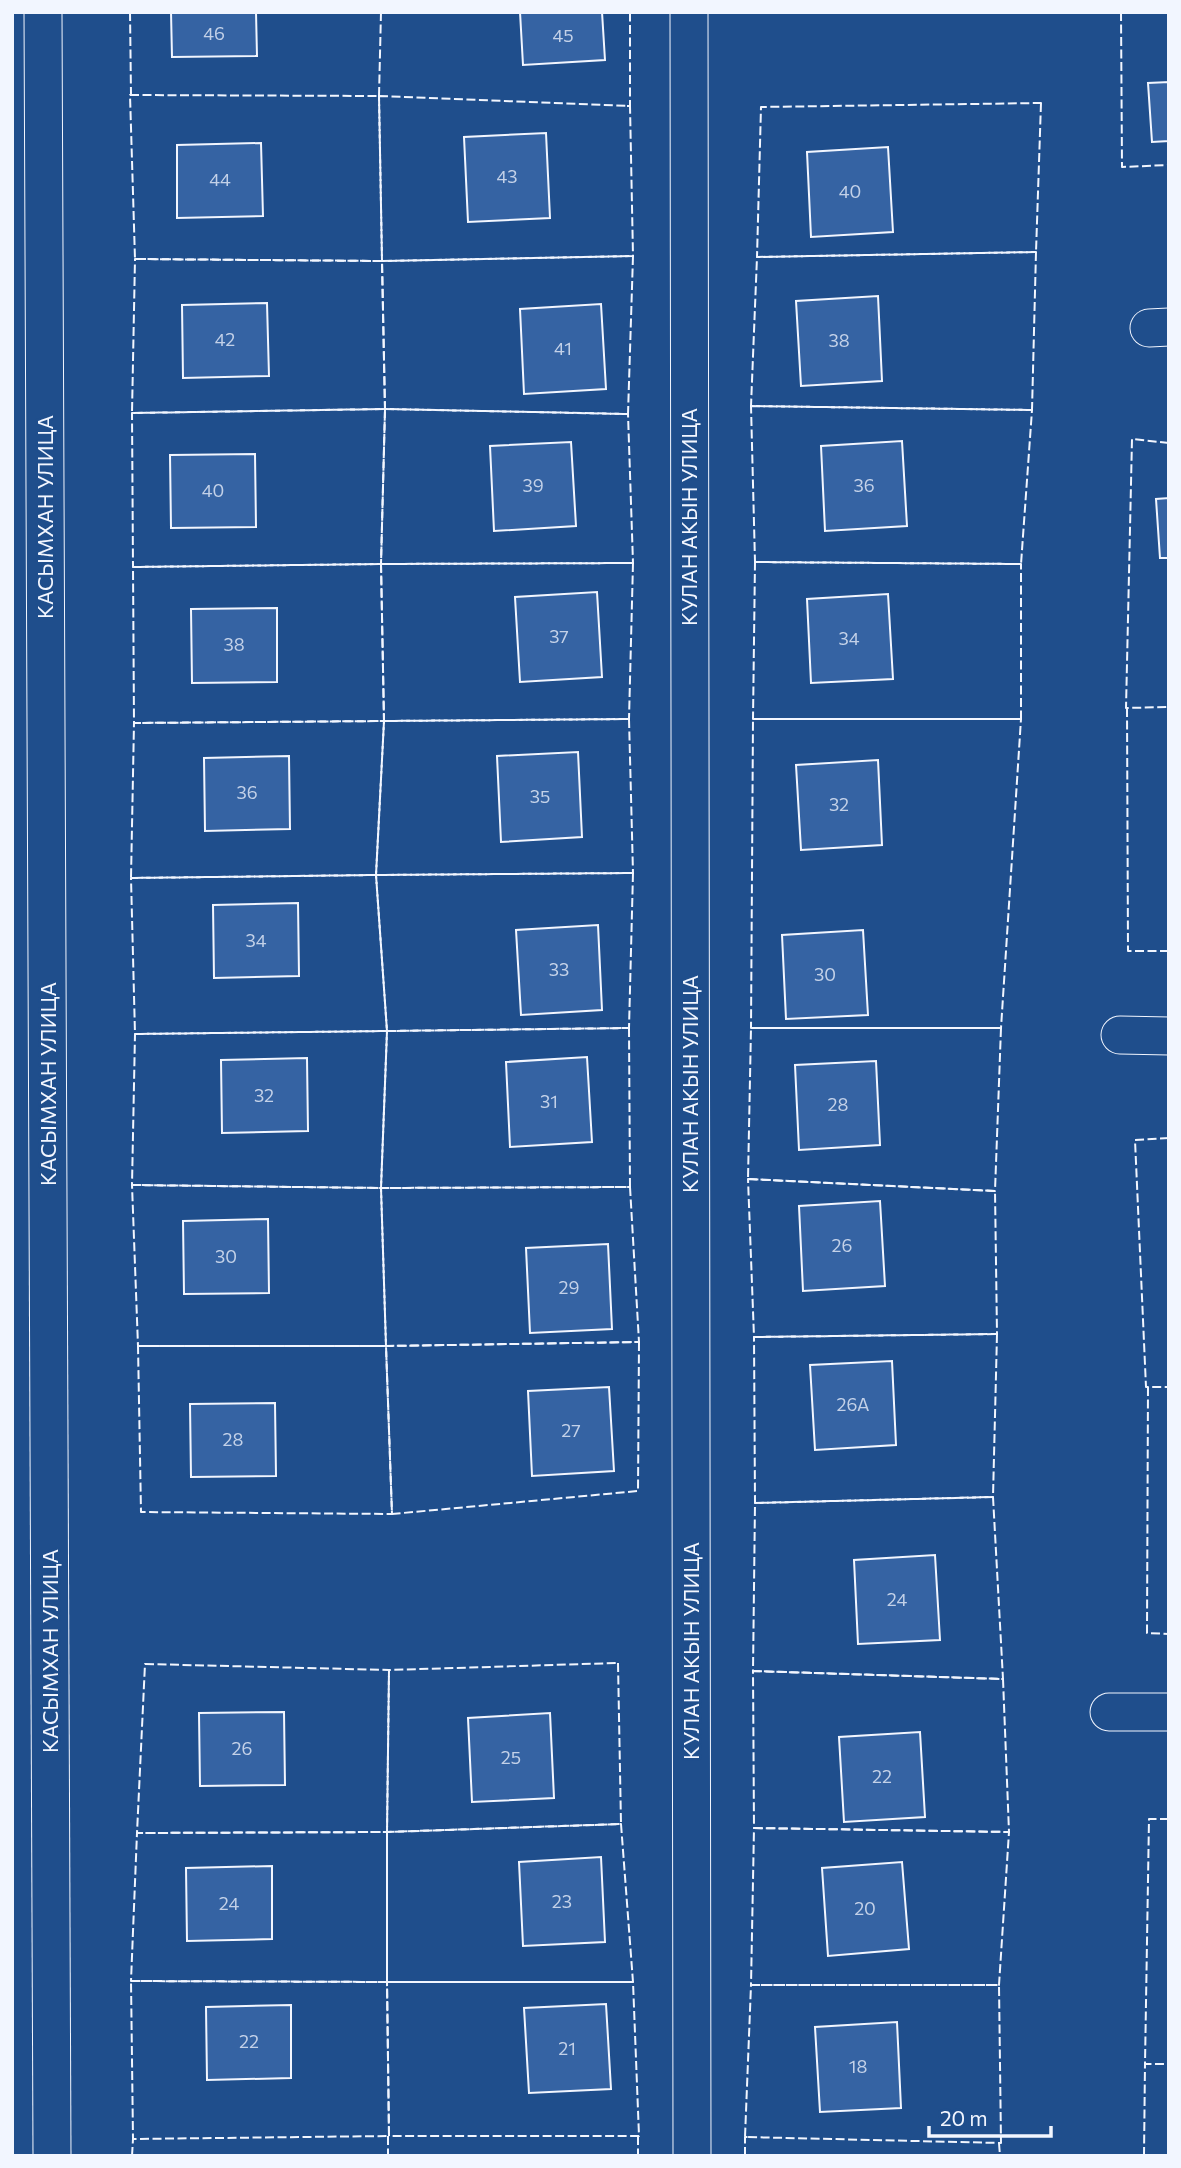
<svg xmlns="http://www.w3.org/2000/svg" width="1181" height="2168" font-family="Commissioner,sans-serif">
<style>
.building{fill:#3563a3;stroke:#f2f6ff;stroke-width:2}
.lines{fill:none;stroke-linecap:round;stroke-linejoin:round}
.minor-casing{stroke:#f2f6ff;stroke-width:39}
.minor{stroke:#1f4e8c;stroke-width:37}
.fence{stroke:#f2f6ff;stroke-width:2;stroke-dasharray:9 3.5;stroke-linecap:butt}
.labels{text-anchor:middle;stroke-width:5;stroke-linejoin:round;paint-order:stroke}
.number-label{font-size:18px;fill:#c3d1e8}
.street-label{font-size:21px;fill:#f2f6ff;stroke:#1f4e8c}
</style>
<rect width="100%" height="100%" fill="#1f4e8c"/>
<g class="building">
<polygon points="171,12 256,12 257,56 172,57"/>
<polygon points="520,12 602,12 605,60 523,65"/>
<polygon points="1169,82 1169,141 1152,142 1148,83"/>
<polygon points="546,133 550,218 468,222 464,137"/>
<polygon points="261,143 263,216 177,218 177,145"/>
<polygon points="888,147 893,232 811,237 807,152"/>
<polygon points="878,296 882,381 801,386 796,301"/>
<polygon points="267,303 269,376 183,378 182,305"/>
<polygon points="601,304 606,389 524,394 520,309"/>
<polygon points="902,441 907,526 825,531 821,446"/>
<polygon points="571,442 576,526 494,531 490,446"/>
<polygon points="255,454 256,527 171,528 170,455"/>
<polygon points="1169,498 1169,558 1160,558 1156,499"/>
<polygon points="597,592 602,677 520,682 515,597"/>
<polygon points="888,594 893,679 811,683 807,599"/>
<polygon points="277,608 277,682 192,683 191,609"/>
<polygon points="578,752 582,837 501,842 497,756"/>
<polygon points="289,756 290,829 205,831 204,758"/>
<polygon points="878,760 882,845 801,850 796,765"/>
<polygon points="298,903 299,976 214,978 213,905"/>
<polygon points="598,925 602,1010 521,1015 516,930"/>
<polygon points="863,930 868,1015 786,1019 782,935"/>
<polygon points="587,1057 592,1142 510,1147 506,1062"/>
<polygon points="307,1058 308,1131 222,1133 221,1060"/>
<polygon points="876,1061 880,1145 799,1150 795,1065"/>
<polygon points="880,1201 885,1286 803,1291 799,1206"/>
<polygon points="268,1219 269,1293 184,1294 183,1221"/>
<polygon points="608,1244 612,1329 530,1333 526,1248"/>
<polygon points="892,1361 896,1445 815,1450 810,1365"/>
<polygon points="609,1387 614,1471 532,1476 528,1391"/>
<polygon points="275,1403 276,1476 191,1477 190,1404"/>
<polygon points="935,1555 940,1640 858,1644 854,1560"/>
<polygon points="284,1712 285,1785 200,1786 199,1713"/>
<polygon points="550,1713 554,1798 472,1802 468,1718"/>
<polygon points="920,1732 925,1817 844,1822 839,1737"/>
<polygon points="601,1857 605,1942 523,1946 519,1862"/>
<polygon points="902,1862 909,1949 828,1956 822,1868"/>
<polygon points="272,1866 272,1939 187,1941 186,1868"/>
<polygon points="606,2004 611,2089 529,2093 524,2008"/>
<polygon points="291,2005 291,2078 207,2080 206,2007"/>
<polygon points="897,2022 901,2108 820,2112 815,2027"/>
</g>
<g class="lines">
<g class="minor-casing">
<g id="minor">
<polyline points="43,12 52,2156"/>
<polyline points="689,12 692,2156"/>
<polyline points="1149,328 1169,327"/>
<polyline points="1120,1035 1169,1036"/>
<polyline points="1109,1712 1169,1712"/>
</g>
</g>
<use href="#minor" class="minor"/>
<g class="fence">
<polyline points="130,12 131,95"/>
<polyline points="381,12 379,96 382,96"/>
<polyline points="1121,12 1122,167 1169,165"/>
<polygon points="130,95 379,96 382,261 135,259"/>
<polygon points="379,96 630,106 633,256 382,261"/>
<polygon points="1041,103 1036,252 757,257 761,107"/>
<polyline points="627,106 630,106 630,12"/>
<polygon points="1036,252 1032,410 751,406 757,257"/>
<polygon points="633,256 628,414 385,409 382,261"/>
<polygon points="135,259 382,261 385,409 132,413"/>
<polygon points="751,406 1032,410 1021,564 755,562"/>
<polygon points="385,409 381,564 133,567 132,413"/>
<polygon points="385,409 628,414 633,563 381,564"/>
<polyline points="1169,443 1132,439 1126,708 1169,707"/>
<polygon points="755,562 1021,564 1021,719 753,719"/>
<polygon points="633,563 629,719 384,721 381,564"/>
<polygon points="381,564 384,721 134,723 133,567"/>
<polyline points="1127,708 1128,951 1169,951"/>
<polygon points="629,719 633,873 376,875 384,721"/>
<polygon points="753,719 1021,719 1001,1028 751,1028"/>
<polygon points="384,721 376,875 131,878 134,723"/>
<polygon points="633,873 629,1028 387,1031 376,875"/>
<polygon points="376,875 387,1031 135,1034 131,878"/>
<polygon points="629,1028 630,1187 381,1188 387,1031"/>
<polygon points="751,1028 1001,1028 995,1191 748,1179"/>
<polygon points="387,1031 381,1188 132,1185 135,1034"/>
<polyline points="1169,1138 1135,1140 1146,1387 1169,1387"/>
<polygon points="748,1179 995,1191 997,1334 754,1337"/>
<polygon points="132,1185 381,1188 386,1346 138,1346"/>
<polygon points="630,1187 639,1342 386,1346 381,1188"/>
<polygon points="997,1334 993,1497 755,1503 754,1337"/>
<polygon points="639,1342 638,1491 392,1514 386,1346"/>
<polygon points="138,1346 386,1346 392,1514 141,1512"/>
<polyline points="1148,1387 1147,1633 1169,1634"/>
<polygon points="993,1497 1003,1679 753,1671 755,1503"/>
<polygon points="618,1663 621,1824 387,1832 389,1670"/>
<polygon points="145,1664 389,1670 387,1832 137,1833"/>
<polygon points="753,1671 1003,1679 1009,1832 754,1828"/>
<polyline points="1169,1819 1149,1819 1145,2064 1169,2064"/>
<polygon points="621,1824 633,1982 387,1982 387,1832"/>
<polygon points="754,1828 1009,1832 999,1985 751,1985"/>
<polygon points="387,1832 387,1982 131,1981 137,1833"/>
<polygon points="131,1981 387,1982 389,2136 133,2139"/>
<polygon points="387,1982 633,1982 639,2136 389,2136"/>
<polygon points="751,1985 999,1985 1001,2143 745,2137"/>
<polyline points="388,2136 388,2156"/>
<polyline points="638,2136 638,2156"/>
<polyline points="999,2143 1000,2156"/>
<polyline points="132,2156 133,2139 136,2139"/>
<polyline points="745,2156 745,2137 748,2137"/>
<polyline points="1144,2156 1145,2064 1148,2064"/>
</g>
</g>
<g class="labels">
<g class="number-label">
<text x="214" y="40">46</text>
<text x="563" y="42">45</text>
<text x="507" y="183">43</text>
<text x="220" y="186">44</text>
<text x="850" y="198">40</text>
<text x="225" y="346">42</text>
<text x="839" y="347">38</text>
<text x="563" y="355">41</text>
<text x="533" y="492">39</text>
<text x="864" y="492">36</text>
<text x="213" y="497">40</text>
<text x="559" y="643">37</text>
<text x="849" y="645">34</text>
<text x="234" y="651">38</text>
<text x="247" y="799">36</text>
<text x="540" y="803">35</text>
<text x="839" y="811">32</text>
<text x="256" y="947">34</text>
<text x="559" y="976">33</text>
<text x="825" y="981">30</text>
<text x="264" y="1102">32</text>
<text x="549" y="1108">31</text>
<text x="838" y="1111">28</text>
<text x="842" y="1252">26</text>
<text x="226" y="1263">30</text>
<text x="569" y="1294">29</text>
<text x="853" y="1411">26А</text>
<text x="571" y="1437">27</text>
<text x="233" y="1446">28</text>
<text x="897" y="1606">24</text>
<text x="242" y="1755">26</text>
<text x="511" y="1764">25</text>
<text x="882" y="1783">22</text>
<text x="562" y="1908">23</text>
<text x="229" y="1910">24</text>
<text x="865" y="1915">20</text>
<text x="249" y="2048">22</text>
<text x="567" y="2055">21</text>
<text x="858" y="2073">18</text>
</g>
<g class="street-label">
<text transform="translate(46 517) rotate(-90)" y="7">КАСЫМХАН УЛИЦА</text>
<text transform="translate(690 517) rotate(-90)" y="7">КУЛАН АКЫН УЛИЦА</text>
<text transform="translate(49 1084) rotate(-90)" y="7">КАСЫМХАН УЛИЦА</text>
<text transform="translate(691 1084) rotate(-90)" y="7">КУЛАН АКЫН УЛИЦА</text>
<text transform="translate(51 1651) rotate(-90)" y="7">КАСЫМХАН УЛИЦА</text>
<text transform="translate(692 1651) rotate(-90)" y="7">КУЛАН АКЫН УЛИЦА</text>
</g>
</g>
<rect width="1181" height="2168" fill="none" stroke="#f2f6ff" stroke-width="28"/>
<path d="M929 2126v10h122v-10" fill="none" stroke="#f2f6ff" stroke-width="3.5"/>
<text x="940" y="2126" font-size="21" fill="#f2f6ff" stroke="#1f4e8c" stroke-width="5" paint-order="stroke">20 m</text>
</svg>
